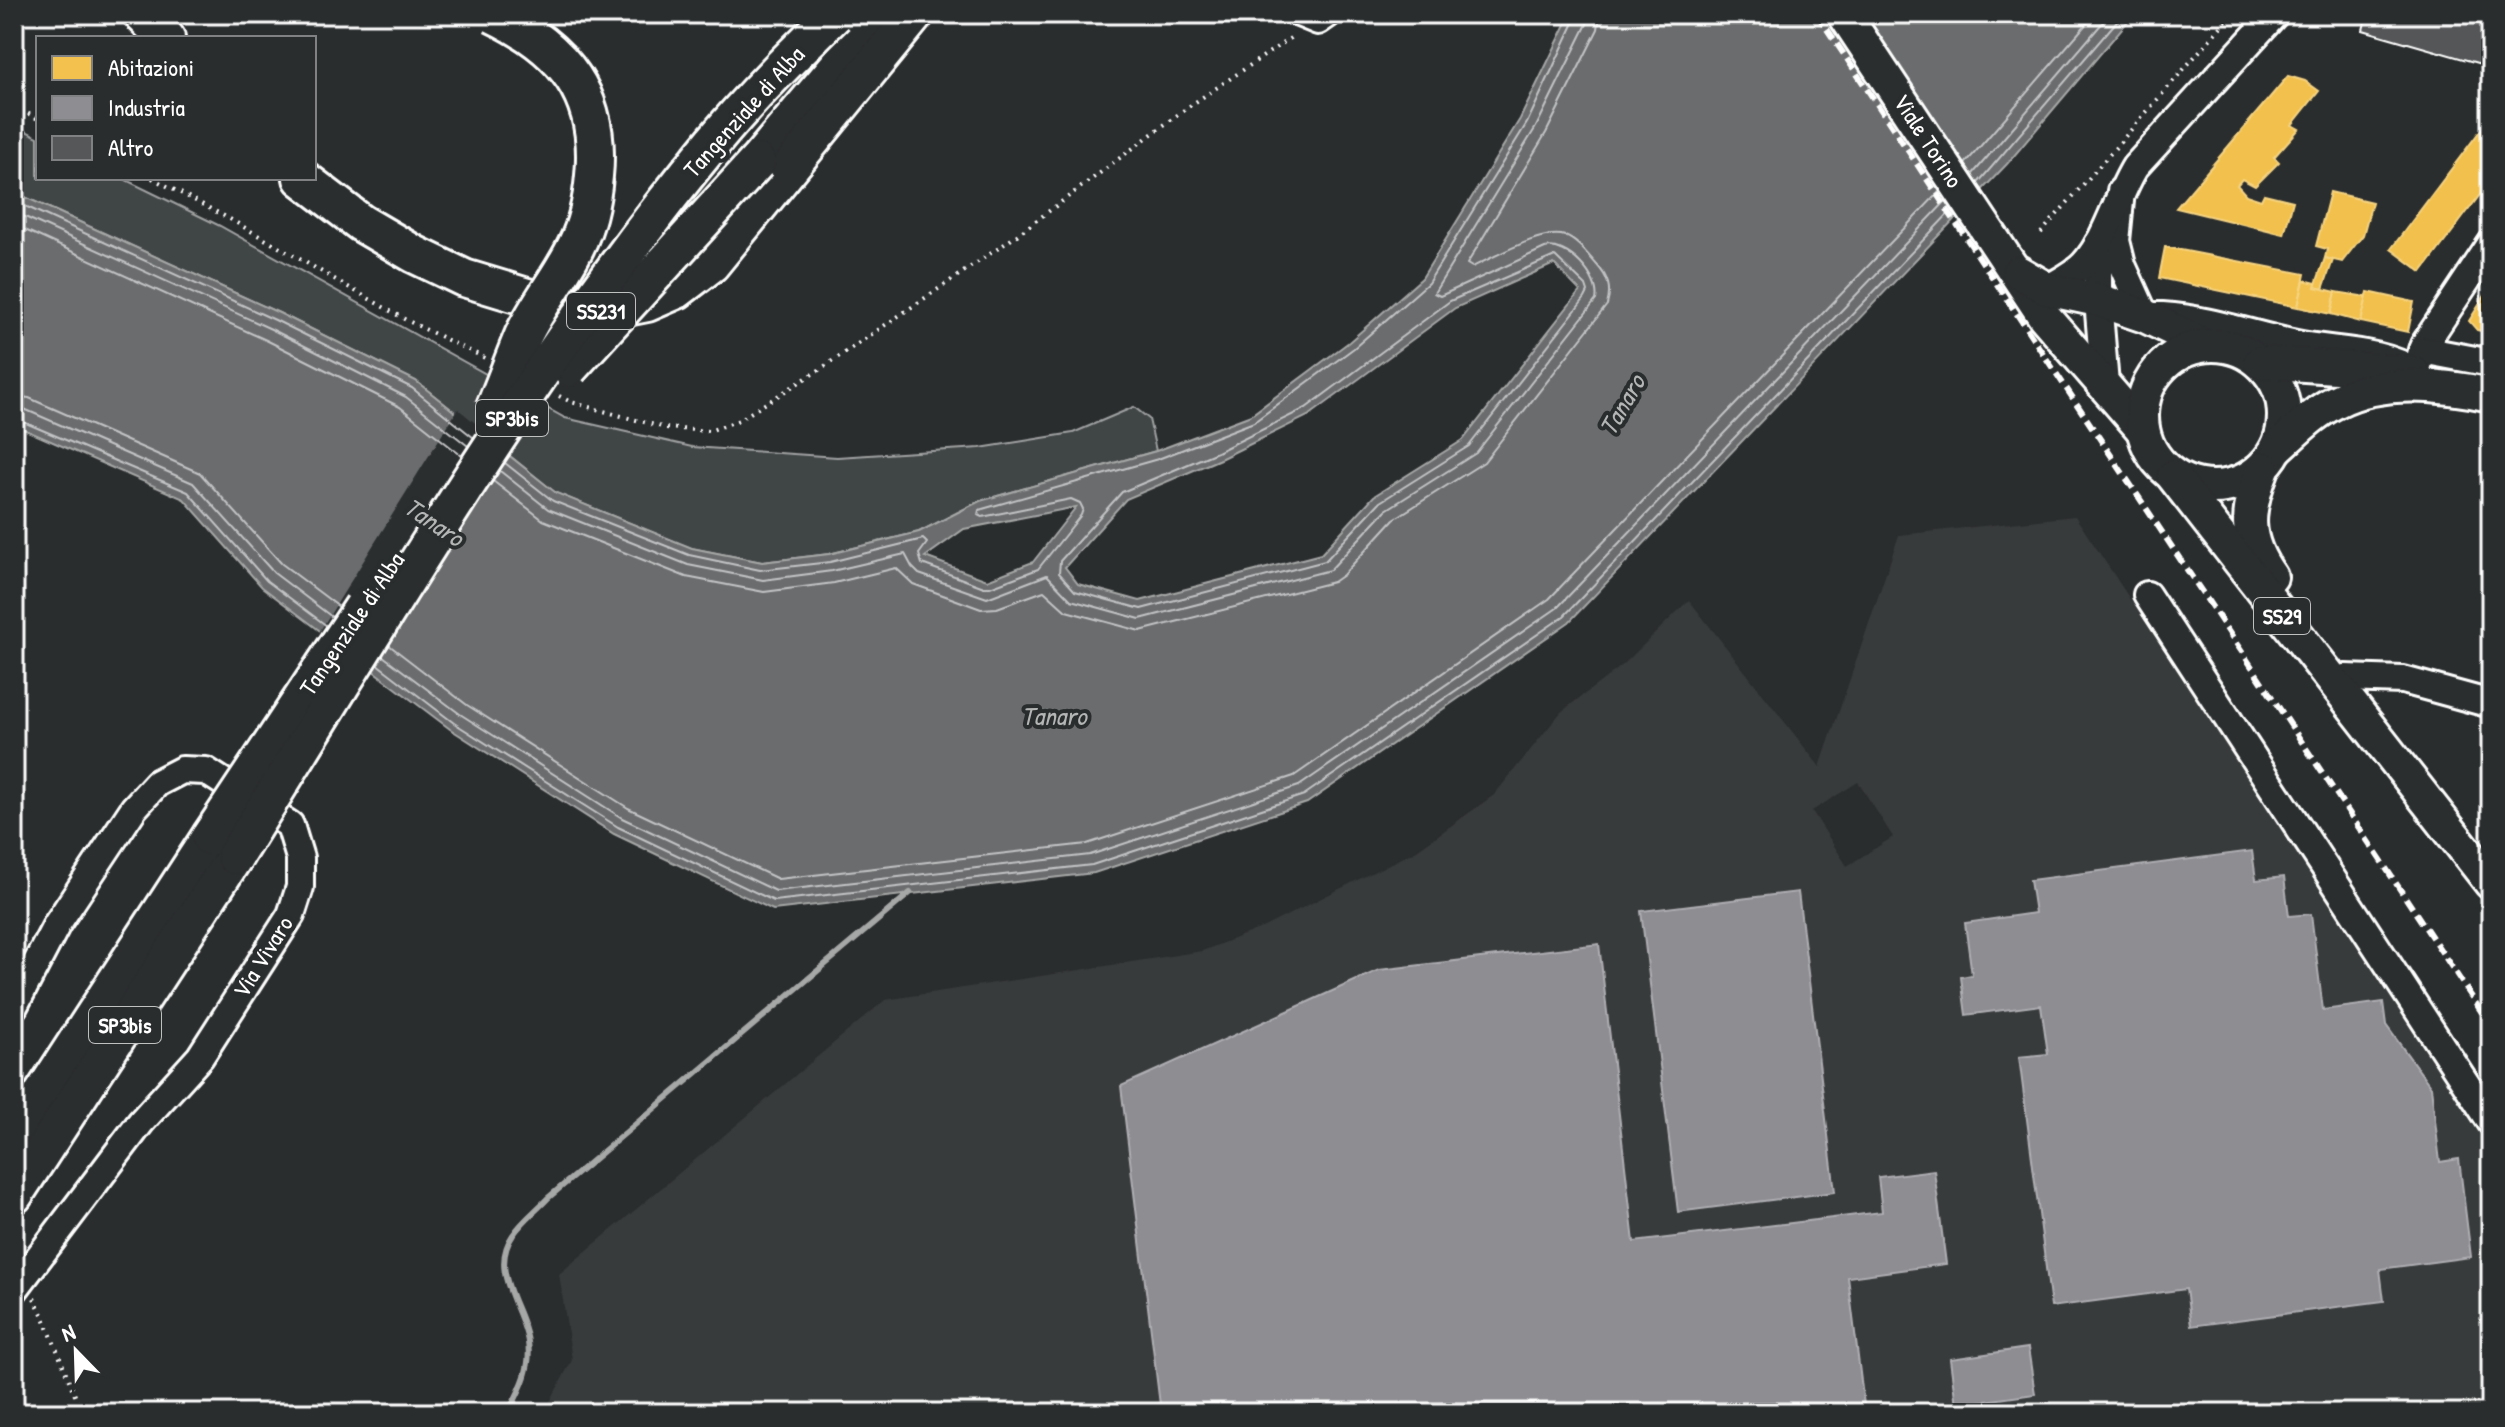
<svg xmlns="http://www.w3.org/2000/svg" width="2505" height="1427" font-family="'Patrick Hand',sans-serif">
<style>
.built{fill:#373a3b;fill-rule:evenodd}
.green{fill:#414445;stroke:#a0a2a2;stroke-width:2}
.water{fill:#6a6c6d;stroke:#a6a7a7;stroke-width:2;fill-rule:evenodd}
.pier{fill:#2a2d2e}
.homes{fill:#f2c14e;stroke:#f6d483;stroke-width:2}
.industry{fill:#8d8d92;stroke:#afafb3;stroke-width:2}
.lines{fill:none;stroke-linecap:round;stroke-linejoin:round}
.shore{stroke:#c3c4c5;stroke-width:2}
.stream{stroke:#a6a7a7;stroke-width:6}
.building{fill:#555758;stroke:#fff;stroke-width:2}
.minor-casing{stroke:#fff;stroke-width:32}
.major-casing{stroke:#fff;stroke-width:38}
.highway-casing{stroke:#fff;stroke-width:42}
.path{stroke:#fff;stroke-width:4;stroke-dasharray:2 6;stroke-linecap:butt}
.minor{stroke:#2a2d2e;stroke-width:26}
.major{stroke:#2a2d2e;stroke-width:32}
.highway{stroke:#2a2d2e;stroke-width:36}
.rail{stroke:#fff;stroke-width:6;stroke-dasharray:12 6;stroke-linecap:butt}
.highway-bridge-casing{stroke:#fff;stroke-width:42;stroke-linecap:butt}
.highway-bridge{stroke:#2a2d2e;stroke-width:36}
.labels{text-anchor:middle;stroke-width:8;stroke-linejoin:round;paint-order:stroke}
.shield{fill:#2a2d2e;stroke:#bfc0c0;stroke-width:2}
.shield-label{font-size:22px;font-weight:bold;fill:#fff}
.street-label{font-size:24px;fill:#fff;stroke:#2a2d2e}
.water-label{font-size:26px;font-style:italic;fill:#b4b6b6;stroke:#2a2d2e}
</style>
<rect width="100%" height="100%" fill="#2a2d2e"/>
<filter id="ink" filterUnits="userSpaceOnUse"><feTurbulence type="fractalNoise" baseFrequency=".0125" numOctaves="2"/><feDisplacementMap in="SourceGraphic" scale="16" xChannelSelector="R" yChannelSelector="G"/><feConvolveMatrix kernelMatrix="1 2 1 2 8 2 1 2 1" color-interpolation-filters="sRGB"/></filter>
<g filter="url(#ink)">
<path class="built" d="M2075 516 2491 1145V1413H544L572 1360 559 1274 885 1000 1202 951 1264 927 1417 850 1494 795 1561 712 1624 664 1689 600 1820 767 1899 535ZM1858 782 1893 837 1847 866 1812 811Z"/>
<polygon class="green" points="14,125 38,137 38,178 122,178 220,226 565,418 692,447 837,457 980,448 1073,433 1134,407 1149,419 1156,451 980,501 919,532 829,554 762,562 691,548 556,493 416,381 279,313 14,192"/>
<path class="water" d="M1571 14H2134L2007 164 1569 622 1307 803 1094 873 773 910 614 834 450 729 262 587 184 499 14 425V192L279 313 416 381 556 493 692 548 762 562 829 554 919 532 980 501 1156 451 1251 415 1349 342 1422 278 1520 119ZM1554 264 1580 291 1463 440 1374 496 1321 554 1140 601 1078 584 1065 567 1126 499 1220 459 1310 415 1455 308ZM1076 507 1033 562 987 580 925 557 964 529Z"/>
<polygon class="pier" points="458,409 511,452 368,672 318,634"/>
<g class="homes">
<polygon points="2288,76 2305,81 2319,91 2292,125 2299,129 2274,157 2279,162 2255,186 2242,179 2237,185 2246,195 2261,200 2264,194 2293,201 2284,234 2176,208"/>
<polygon points="2483,127 2491,133 2491,180 2422,272 2391,249"/>
<polygon points="2330,192 2372,202 2363,235 2342,262 2325,258 2327,249 2316,246"/>
<polygon points="2165,247 2305,274 2298,307 2159,278"/>
<polygon points="2325,258 2333,260 2323,289 2315,287"/>
<polygon points="2304,280 2316,283 2315,287 2336,292 2331,314 2298,307"/>
<polygon points="2491,286 2491,333 2477,330 2469,321"/>
<polygon points="2336,292 2367,297 2361,322 2331,314"/>
<polygon points="2368,292 2414,302 2408,332 2361,322"/>
</g>
<g class="industry">
<polygon points="2252,851 2256,880 2284,877 2289,916 2311,914 2323,1010 2383,1002 2386,1025 2431,1087 2440,1162 2459,1159 2471,1257 2380,1269 2384,1301 2191,1326 2186,1289 2051,1307 2019,1057 2048,1054 2041,1005 1966,1015 1961,977 1972,975 1965,923 2035,913 2030,880"/>
<polygon points="1798,892 1835,1192 1678,1212 1641,911"/>
<polygon points="1599,944 1634,1242 1882,1212 1878,1177 1934,1170 1946,1264 1848,1277 1865,1413 1161,1413 1121,1086 1379,970"/>
<polygon points="2028,1348 2035,1394 1956,1405 1950,1359"/>
</g>
<g class="lines">
<g class="shore">
<polyline points="1965,164 2095,14"/>
<polyline points="1972,175 2110,14"/>
<polyline points="1978,183 2123,14"/>
<polyline points="14,201 275,320 412,388 474,438"/>
<polyline points="14,212 271,329 406,397 468,446"/>
<polyline points="14,225 266,340 400,407 462,456"/>
<polygon points="1555,256 1586,286 1588,292 1585,298 1469,446 1380,502 1325,561 1141,609 1075,591 1059,573 1060,561 1122,492 1217,452 1306,408 1450,301"/>
<polyline points="14,396 29,398 200,473 282,564 339,607"/>
<polyline points="14,408 24,409 193,483 274,573 332,617"/>
<polyline points="14,418 188,492 267,581 327,626"/>
<polyline points="505,463 553,501 689,555 760,570 830,562 923,539 927,543 919,554 922,564 984,587 990,587 1038,569 1081,515 1083,509 1080,503 1071,499 982,517 978,515 979,510 1158,459 1254,422 1354,348 1428,283 1527,123 1578,14"/>
<path d="M500 471 548 509 688 565 763 580 832 571 905 554 912 567 919 574 987 598 1047 575 1071 600 1140 619 1330 570 1386 510 1476 453 1596 300C1601 278 1567 242 1545 248L1440 296 1434 293 1536 127 1587 24 1588 14"/>
<path d="M493 481 543 520 686 577 764 592 834 583 896 568 913 584 981 609 997 608 1044 591 1066 611 1140 631 1333 582 1343 575 1394 519 1484 462 1607 305C1612 289 1608 277 1597 265 1588 255 1578 241 1565 236 1543 228 1493 258 1472 267L1467 264 1546 133 1598 29 1600 14"/>
<polyline points="389,645 467,705 628,808 778,879 1087,844 1294,776 1549,599 1940,191"/>
<polyline points="383,656 460,714 622,818 776,891 1090,855 1299,786 1557,608 1946,201"/>
<polyline points="377,664 454,723 618,827 774,901 1092,865 1304,795 1564,616 1952,210"/>
</g>
<path class="stream" d="M508 1413C520 1390 532 1369 528 1342 523 1307 488 1271 513 1235 522 1221 537 1210 548 1198L910 893"/>
</g>
<polygon class="building" points="2367,14 2491,14 2491,67 2363,30"/>
<g class="lines">
<g class="minor-casing">
<g id="minor">
<polyline points="1301,14 1318,21 1328,14"/>
<path d="M2121 191 2116 241 2122 265 2145 316C2196 314 2246 334 2296 344 2336 352 2382 350 2416 372L2424 345 2491 244"/>
<polyline points="2098,244 2098,300 2105,385"/>
<path d="M2047 289C2059 281 2074 275 2084 264 2107 239 2117 196 2135 167L2275 14"/>
<polyline points="2422,350 2491,363"/>
<polyline points="2147,595 2491,1122"/>
<polyline points="2345,678 2403,680 2491,704"/>
<polyline points="14,1006 57,924 134,808 157,783 182,770 206,771 290,825 300,858 300,887 291,915 200,1057 141,1122 14,1290"/>
</g>
</g>
<g class="major-casing">
<g id="major">
<polyline points="1844,14 2044,316 2143,430"/>
<polyline points="2018,272 2047,289 2098,300 2145,316 2205,345"/>
<circle cx="2213" cy="416" r="71"/>
<polyline points="2260,362 2413,372"/>
<path d="M2278 447C2297 430 2314 412 2337 401 2381 378 2444 385 2491 395"/>
<path d="M2263 468C2246 511 2243 538 2271 577"/>
<polyline points="2173,476 2491,883"/>
</g>
</g>
<g class="highway-casing">
<g id="highway">
<polyline points="142,14 166,38"/>
<polyline points="757,162 882,14"/>
<polyline points="302,178 361,223 414,254 464,278 527,297 602,312 647,303 677,290 711,264 915,14"/>
<polyline points="14,1138 210,837"/>
<polyline points="14,1195 235,856"/>
</g>
</g>
<g class="path">
<polyline points="14,106 38,119"/>
<polyline points="152,178 228,218 406,320 487,359"/>
<polyline points="2041,233 2232,14"/>
<polyline points="559,396 571,402 665,428 709,431 739,420 819,370 1009,241 1188,107 1295,35"/>
<polyline points="34,1298 45,1320 82,1413"/>
</g>
<use href="#minor" class="minor"/>
<use href="#major" class="major"/>
<use href="#highway" class="highway"/>
<polyline class="rail" points="1817,14 2491,1026"/>
<g class="highway-bridge-casing">
<g id="highway-bridge">
<path d="M493 14C564 48 602 95 594 176 592 199 586 226 576 246 561 277 538 304 523 336 513 360 504 385 494 409"/>
<polyline points="569,368 757,162"/>
<polyline points="210,837 363,607"/>
<path d="M235 856C387 614 531 362 714 141 751 96 793 55 835 14"/>
</g>
</g>
<use href="#highway-bridge" class="highway-bridge"/>
</g>
</g>
<g class="labels">
<g class="shield">
<rect x="567" y="293" width="68" height="36" rx="6"/>
<rect x="476" y="400" width="72" height="36" rx="6"/>
<rect x="2254" y="598" width="56" height="36" rx="6"/>
<rect x="89" y="1007" width="72" height="36" rx="6"/>
</g>
<g class="shield-label">
<text x="601" y="319">SS231</text>
<text x="512" y="426">SP3bis</text>
<text x="2282" y="624">SS29</text>
<text x="125" y="1033">SP3bis</text>
</g>
<g class="street-label">
<text transform="translate(744 112) rotate(-48)" y="8">Tangenziale di Alba</text>
<text transform="translate(1928 141) rotate(57)" y="8">Viale Torino</text>
<text transform="translate(352 624) rotate(-56)" y="8">Tangenziale di Alba</text>
<text transform="translate(263 957) rotate(-58)" y="8">Via Vivaro</text>
</g>
<g class="water-label">
<text transform="translate(1622 405) rotate(-60)" y="9">Tanaro</text>
<text transform="translate(434 522) rotate(34)" y="9">Tanaro</text>
<text x="1054" y="725">Tanaro</text>
</g>
</g>
<rect width="2505" height="1427" fill="none" stroke="#2a2d2e" stroke-width="48"/>
<rect x="24" y="24" width="2457" height="1379" fill="none" stroke="#fff" stroke-width="3" filter="url(#ink)"/>
<rect x="36" y="36" width="280" height="144" fill="#2a2d2e" stroke="#7f8182" stroke-width="2"/>
<rect x="52" y="56" width="40" height="24" fill="#f2c14e" stroke="#7f8182" stroke-width="2"/>
<text x="108" y="76" font-size="24" fill="#ffffff">Abitazioni</text>
<rect x="52" y="96" width="40" height="24" fill="#8d8d92" stroke="#7f8182" stroke-width="2"/>
<text x="108" y="116" font-size="24" fill="#ffffff">Industria</text>
<rect x="52" y="136" width="40" height="24" fill="#555758" stroke="#7f8182" stroke-width="2"/>
<text x="108" y="156" font-size="24" fill="#ffffff">Altro</text>
<g transform="translate(76 1351) rotate(337)" stroke="#2a2d2e" stroke-width="6" paint-order="stroke">
<path d="M0-6L14 30L0 20L-14 30Z" fill="#ffffff"/>
<text y="-12" font-size="22" font-weight="bold" text-anchor="middle" fill="#ffffff">N</text>
</g>
</svg>
